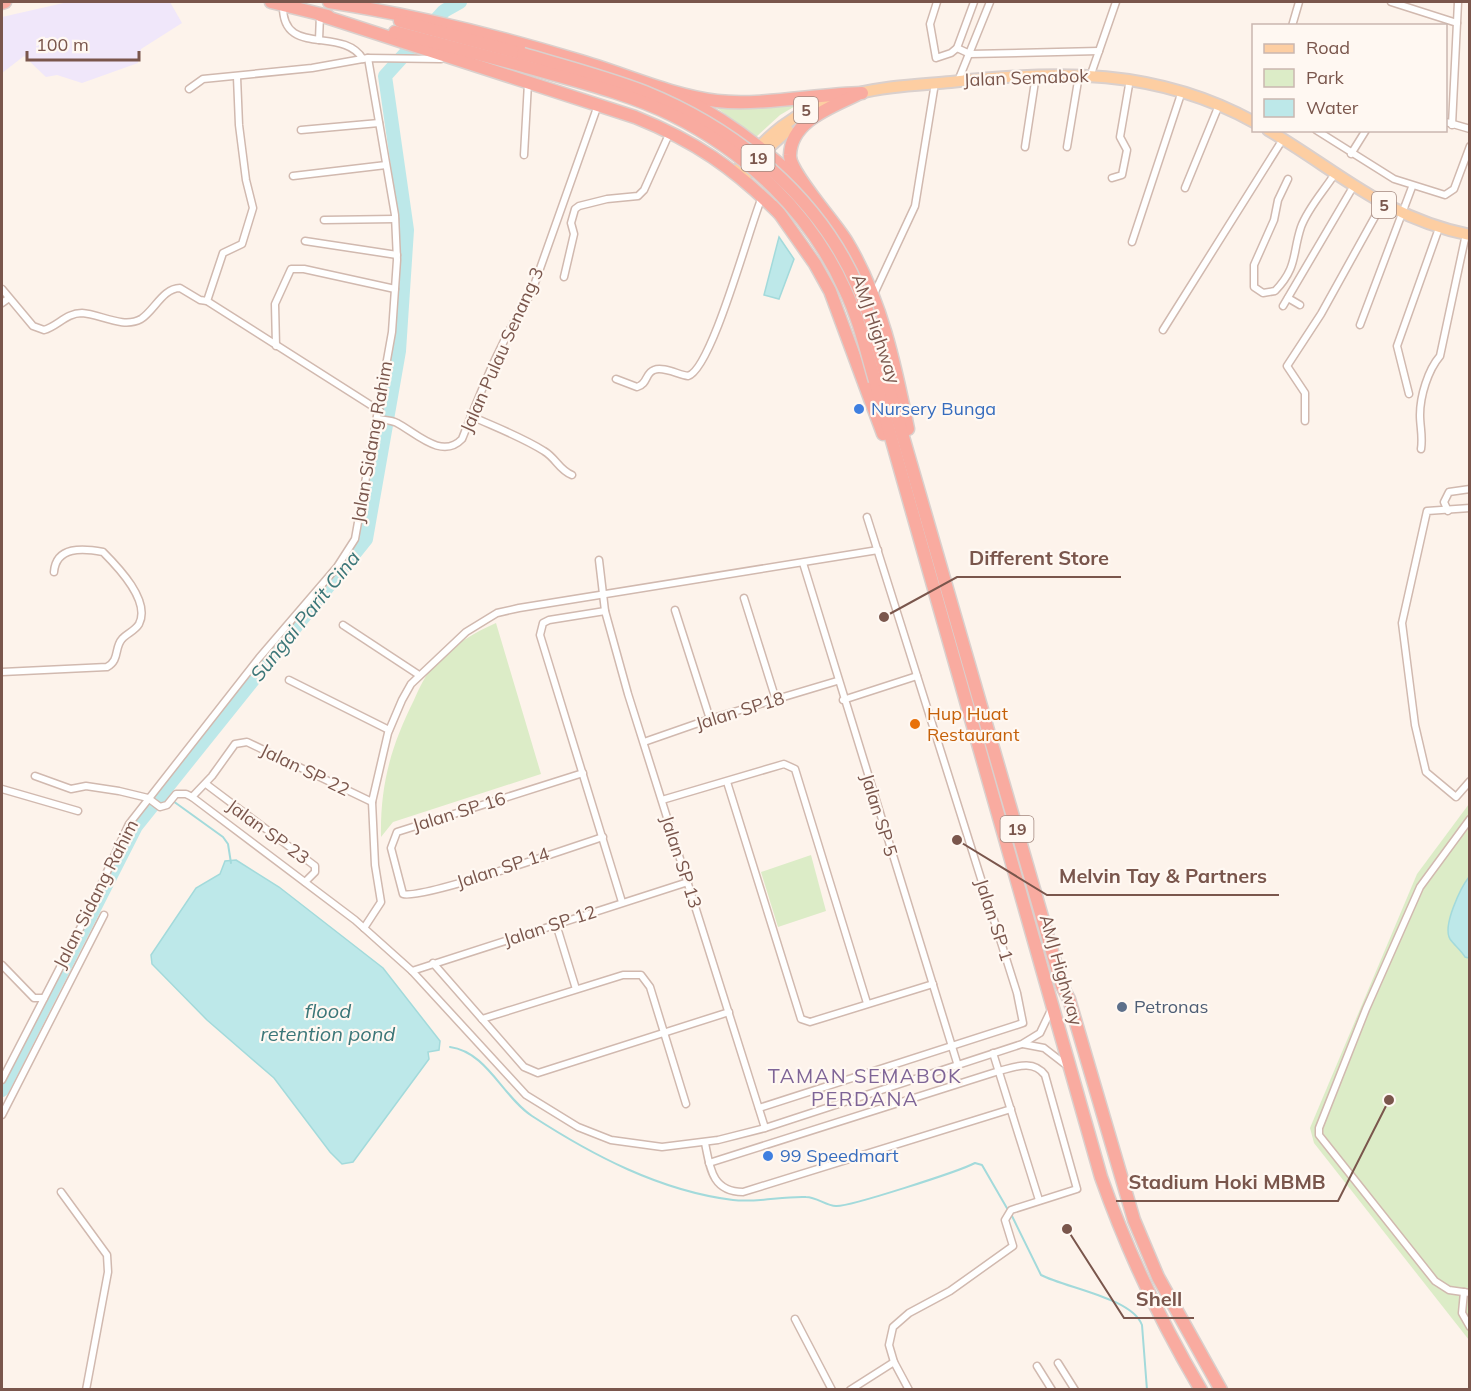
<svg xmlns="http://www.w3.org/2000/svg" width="1471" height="1391" font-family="Mulish,sans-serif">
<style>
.education{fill:#f0e7fa}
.green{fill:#dcecc7}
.water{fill:#bde8e9;stroke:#a3dadb;stroke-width:1.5}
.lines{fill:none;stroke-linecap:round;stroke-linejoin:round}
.stream{stroke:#a3dadb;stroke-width:2}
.river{stroke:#bde8e9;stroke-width:14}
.street-casing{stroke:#d1b9af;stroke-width:9}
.primary-casing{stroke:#dad0cd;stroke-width:14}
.highway-casing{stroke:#dad0cd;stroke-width:15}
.street{stroke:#fff;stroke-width:6}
.primary{stroke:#fdcea2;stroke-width:10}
.highway{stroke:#f9aba0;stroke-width:12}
.highway-bridge-casing{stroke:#dad0cd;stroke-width:15;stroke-linecap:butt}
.highway-bridge{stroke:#f9aba0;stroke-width:12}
.shop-dot{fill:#3f7fe0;stroke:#fff8f2;stroke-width:2}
.food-dot{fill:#e8710a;stroke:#fff8f2;stroke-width:2}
.service-dot{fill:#5c6f8a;stroke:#fff8f2;stroke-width:2}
.labels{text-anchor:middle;stroke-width:4.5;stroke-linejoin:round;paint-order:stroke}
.shield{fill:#fff8f2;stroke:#a2877e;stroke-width:1.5}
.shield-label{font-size:16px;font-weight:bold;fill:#7a564c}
.street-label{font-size:18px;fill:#7a564c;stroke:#fff8f2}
.shop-label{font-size:18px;fill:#366cbe;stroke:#fff8f2;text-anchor:start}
.food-label{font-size:18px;fill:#c56008;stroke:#fff8f2;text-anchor:start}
.service-label{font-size:18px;fill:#4e5e75;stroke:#fff8f2;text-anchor:start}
.water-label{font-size:20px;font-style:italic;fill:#3b7678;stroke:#fff8f2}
.neighbourhood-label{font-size:20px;letter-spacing:1.5px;fill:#7e6496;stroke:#fff8f2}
.leader{fill:none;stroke:#7a564c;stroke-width:2}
.callout-dot{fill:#7a564c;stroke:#fff8f2;stroke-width:2}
.callout-label{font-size:20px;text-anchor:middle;font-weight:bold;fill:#7a564c;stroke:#fff8f2;stroke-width:4.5;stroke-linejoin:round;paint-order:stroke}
</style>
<rect width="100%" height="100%" fill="#fdf3eb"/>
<polygon class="education" points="68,2 170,2 182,23 141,49 138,63 82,83 57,75 46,77 24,56 2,73 2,17"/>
<g class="green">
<polygon points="809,98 780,115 756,137 713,105"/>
<path d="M496 623 541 774 393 822 381 837C380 785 391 746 414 700 419 688 426 674 435 664 450 647 475 632 496 623Z"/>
<polygon points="1469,804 1469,1340 1314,1143 1310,1128 1417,874"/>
<polygon points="811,855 826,911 778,927 761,872"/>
</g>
<g class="water">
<polygon points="779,237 794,259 779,299 764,295"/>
<polygon points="236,860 279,887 383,968 440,1041 439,1050 428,1052 429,1059 353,1162 342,1164 330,1152 274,1078 207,1020 152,964 151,955 196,888 220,874 225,861"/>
<path d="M1469 877V958L1465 957C1461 950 1454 945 1450 939 1442 926 1461 887 1469 877Z"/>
</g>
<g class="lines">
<g class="stream">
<polyline points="173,801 223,837 228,844 231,863"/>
<path d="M450 1047C487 1052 502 1096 532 1116 592 1155 660 1191 733 1200 757 1203 782 1196 806 1197 817 1197 826 1206 836 1206 849 1207 960 1171 975 1163L982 1165 1008 1210"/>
<path d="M1011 1214 1041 1275C1066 1288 1132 1298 1142 1325L1147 1390"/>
</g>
<polyline class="river" points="2,1090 136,826 366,539 399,351 407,230 385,76 444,11 460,2"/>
<g class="street-casing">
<g id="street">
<polyline points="937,2 930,24 936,58 951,53 957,48 974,2"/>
<polyline points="1391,2 1457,23"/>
<path d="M283 4C281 59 342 25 363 59"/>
<polyline points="1292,26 1299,2"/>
<polyline points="319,40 320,15"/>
<polyline points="957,48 970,54 1099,51"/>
<polyline points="1091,74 1116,2"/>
<polyline points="958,81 990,2"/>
<polyline points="189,89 203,79 312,68 368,58 441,59"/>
<polyline points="1446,122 1470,129"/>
<polyline points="1452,125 1458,2"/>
<polyline points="301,130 379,123"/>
<polyline points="1316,130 1394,179 1445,195 1454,189 1470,146"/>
<polyline points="1025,147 1036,75"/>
<polyline points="1067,147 1079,75"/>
<polyline points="1351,154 1366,130"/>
<polyline points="524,155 528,83"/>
<polyline points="293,176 386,165"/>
<polyline points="1112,178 1122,175 1127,150 1120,137 1130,79"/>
<path d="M1288 179 1278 200 1274 220 1254 265V287L1263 293 1275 291C1298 267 1292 254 1301 227 1308 208 1323 192 1334 175"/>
<polyline points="1185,188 1219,105"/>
<polyline points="324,220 395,219"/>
<polyline points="305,241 397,255"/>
<polyline points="1132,242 1182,91"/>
<polyline points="564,277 574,234 571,223 575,209 579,206 607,199 638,196 644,190 670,132"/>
<path d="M2 289 33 326 44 330C58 326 66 313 82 313 100 314 123 329 141 319 154 311 163 288 180 288L200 300 207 301 380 411"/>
<polyline points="874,294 915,206 935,83"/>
<polyline points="1288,298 1300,305"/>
<polyline points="207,301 223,253 242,244 253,208 246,180 239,125 237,77"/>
<polyline points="2,303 9,298"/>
<polyline points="1283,306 1353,187"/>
<polyline points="1360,325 1412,187"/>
<polyline points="1163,330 1283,139"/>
<polyline points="276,346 275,304 291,269 304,269 395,289"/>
<path d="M616 379 637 387C648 384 645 373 654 370 663 366 679 375 688 376 712 369 750 225 762 197"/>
<polyline points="1409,394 1397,346 1439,228"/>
<path d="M471 416C495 427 522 437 544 451 556 458 559 470 572 475"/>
<path d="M378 419C384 420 392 420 397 423 416 433 442 460 462 439 482 389 501 339 531 294L598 105"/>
<polyline points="1305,421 1305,393 1287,366 1321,314 1382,204"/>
<path d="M1421 449C1423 436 1420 427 1420 415 1420 396 1428 370 1440 356L1466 234"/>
<polyline points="1470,508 1427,511 1402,623 1415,725 1426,772 1456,797 1470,781"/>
<polyline points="1448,511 1444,502 1449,492 1470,489"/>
<polyline points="599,560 605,611 628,694 765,1128"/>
<polyline points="803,563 958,1066"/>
<polyline points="744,598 776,700"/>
<polyline points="675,610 710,719"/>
<polyline points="605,611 549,620 543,623 540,635 622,902"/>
<polyline points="343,625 419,675"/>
<path d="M2 672 107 667C120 660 114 648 122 639 127 633 135 631 139 624 151 601 118 567 103 552 83 548 56 546 54 572"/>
<polyline points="289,680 389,730"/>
<polyline points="843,700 917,676"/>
<polyline points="644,742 710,719 837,681"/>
<path d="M583 773 397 832 391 848 403 894C422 900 572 847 603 837"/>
<polyline points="35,776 71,789 86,786 119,791 148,798 160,807 167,805 176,794 186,794 192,797 355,920 412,971 526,1095 578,1127 611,1140 662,1147 718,1140 765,1128 1022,1044 1040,1033 1051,1010"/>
<polyline points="727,782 801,1019 810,1022 933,984"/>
<polyline points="206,784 315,866 315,872 305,882"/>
<polyline points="2,789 78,811"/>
<polyline points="192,797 212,776 235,744 247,742 372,802"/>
<polyline points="662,800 784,764 795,769 867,1003"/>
<polyline points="1470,819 1420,887 1366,1009 1319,1128 1319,1135 1435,1281 1449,1290 1470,1293"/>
<polyline points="556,924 576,989"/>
<polyline points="364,928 381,902 375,865 372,802 388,733 402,700 411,684 466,632 497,613 519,608 878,550"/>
<polyline points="433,963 524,1067 538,1073 729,1012"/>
<polyline points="2,965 34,998 44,998"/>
<polyline points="412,971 688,882"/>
<polyline points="482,1019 623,975 641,975 650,987 686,1104"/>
<polyline points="1023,1044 1044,1048 1066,1065"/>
<polyline points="993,1053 1039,1200"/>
<polyline points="2,1080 89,911 129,824 259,658 337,567 355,539 392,332 397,260 395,215 368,58"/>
<polyline points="759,1108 1023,1023 1017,993 867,517"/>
<polyline points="2,1115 104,915"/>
<path d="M705 1143C710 1168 712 1192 743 1192L1011 1109"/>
<path d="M709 1163 999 1071C1015 1067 1033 1059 1045 1075L1077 1189 1011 1210 1005 1220 1013 1246 950 1291 909 1313 893 1327 889 1345 894 1362 909 1390"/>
<polyline points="61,1192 107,1255 108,1272 86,1390"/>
<polyline points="1464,1292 1462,1313 1470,1327"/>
<polyline points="795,1319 832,1390"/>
<polyline points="1058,1363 1075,1390"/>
<polyline points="1037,1366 1052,1390"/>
<polyline points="850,1390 894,1362"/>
</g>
</g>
<g class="primary-casing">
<g id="primary">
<path d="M856 94C886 86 919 85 951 82 1058 70 1156 68 1254 122"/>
<path d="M1268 130C1338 171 1385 218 1470 235"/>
<path d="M735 173C767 136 793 111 840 98"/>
<polyline points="743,179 765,151 788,130"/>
</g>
</g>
<g class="highway-casing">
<g id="highway">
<polyline points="271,2 328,16"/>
<path d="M329 2C414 15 495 35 577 60 623 73 669 95 717 101 761 106 816 94 862 93"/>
<polyline points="2,3 5,2"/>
<path d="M320 15 635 117C695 141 734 168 780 214"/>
<polyline points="400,21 523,54"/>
<polyline points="395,32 520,65"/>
<path d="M858 94C833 107 791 120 790 155 789 172 836 223 847 242 881 299 895 364 908 429"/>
<path d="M684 99C725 119 760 146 794 177"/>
<polyline points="775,207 815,264 830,291 883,434"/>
<polyline points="886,378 1062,986 1069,999 1134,1220 1158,1277 1221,1390"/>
<path d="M875 381 1101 1177C1128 1253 1160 1321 1201 1390"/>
</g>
</g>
<use href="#street" class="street"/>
<use href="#primary" class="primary"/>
<use href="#highway" class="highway"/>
<g class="highway-bridge-casing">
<g id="highway-bridge">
<path d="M523 54C564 66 606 77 645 92 736 129 818 195 858 287 871 316 878 348 886 378"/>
<path d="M520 65C571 80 625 92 672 115 747 152 811 214 845 290 859 319 866 350 875 381"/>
</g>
</g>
<use href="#highway-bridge" class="highway-bridge"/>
</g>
<g class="shop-dot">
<circle cx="859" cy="409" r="6"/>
<circle cx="768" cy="1156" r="6"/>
</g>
<circle class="food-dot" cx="915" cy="724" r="6"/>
<circle class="service-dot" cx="1122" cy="1007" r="6"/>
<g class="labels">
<g class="shield">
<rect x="794" y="97" width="24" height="26" rx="4.5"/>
<rect x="741.5" y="145" width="33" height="26" rx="4.5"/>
<rect x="1372" y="192" width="24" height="26" rx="4.5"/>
<rect x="1000.5" y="816" width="33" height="26" rx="4.5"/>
</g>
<g class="shield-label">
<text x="806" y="116">5</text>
<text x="758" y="164">19</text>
<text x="1384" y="211">5</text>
<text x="1017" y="835">19</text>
</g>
<g class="street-label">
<text transform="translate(1026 78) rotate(-2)" y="6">Jalan Semabok</text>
<text transform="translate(876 329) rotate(71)" y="6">AMJ Highway</text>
<text transform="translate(502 350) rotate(-66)" y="6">Jalan Pulau Senang 3</text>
<text transform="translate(372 442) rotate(-80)" y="6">Jalan Sidang Rahim</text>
<text transform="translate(740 711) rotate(-17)" y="6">Jalan SP18</text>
<text transform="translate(305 770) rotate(26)" y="6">Jalan SP 22</text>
<text transform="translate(459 812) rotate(-17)" y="6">Jalan SP 16</text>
<text transform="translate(879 815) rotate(73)" y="6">Jalan SP 5</text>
<text transform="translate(268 832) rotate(36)" y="6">Jalan SP 23</text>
<text transform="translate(681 862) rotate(72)" y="6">Jalan SP 13</text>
<text transform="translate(503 868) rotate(-18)" y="6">Jalan SP 14</text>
<text transform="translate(96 894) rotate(-63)" y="6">Jalan Sidang Rahim</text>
<text transform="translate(994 920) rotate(72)" y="6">Jalan SP 1</text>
<text transform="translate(550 926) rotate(-18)" y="6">Jalan SP 12</text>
<text transform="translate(1061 970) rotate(74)" y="6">AMJ Highway</text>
</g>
<g class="shop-label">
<text x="871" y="415">Nursery Bunga</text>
<text x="780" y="1162">99 Speedmart</text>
</g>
<g class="food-label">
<text x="927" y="720">Hup Huat<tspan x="927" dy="21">Restaurant</tspan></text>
</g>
<g class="service-label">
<text x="1134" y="1013">Petronas</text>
</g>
<g class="water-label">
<text transform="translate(305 616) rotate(-51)" y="7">Sungai Parit Cina</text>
<text x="328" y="1018">flood<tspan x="328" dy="23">retention pond</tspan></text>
</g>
<g class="neighbourhood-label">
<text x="865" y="1083">TAMAN SEMABOK<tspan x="865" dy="23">PERDANA</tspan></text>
</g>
</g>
<path class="leader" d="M884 617L957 577H1121M957 840L1047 895H1279M1389 1100L1338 1201H1116M1067 1229L1124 1318H1194"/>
<g class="callout-dot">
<circle cx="884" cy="617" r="6"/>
<circle cx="957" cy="840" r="6"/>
<circle cx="1389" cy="1100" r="6"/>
<circle cx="1067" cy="1229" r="6"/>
</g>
<g class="callout-label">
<text x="1039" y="565">Different Store</text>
<text x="1163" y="883">Melvin Tay &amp; Partners</text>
<text x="1227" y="1189">Stadium Hoki MBMB</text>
<text x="1159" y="1306">Shell</text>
</g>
<rect width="1471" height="1391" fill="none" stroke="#7a564c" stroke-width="6"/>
<rect x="1252" y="24" width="195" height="108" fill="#fff8f2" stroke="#cab7b0" stroke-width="1.5"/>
<rect x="1264" y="44" width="30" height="9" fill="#fdcea2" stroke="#cab7b0" stroke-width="1.5"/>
<text x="1306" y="54" font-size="18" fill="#7a564c">Road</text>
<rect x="1264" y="69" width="30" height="18" fill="#dcecc7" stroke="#cab7b0" stroke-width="1.5"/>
<text x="1306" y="84" font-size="18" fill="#7a564c">Park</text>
<rect x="1264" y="99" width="30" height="18" fill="#bde8e9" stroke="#cab7b0" stroke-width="1.5"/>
<text x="1306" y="114" font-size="18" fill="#7a564c">Water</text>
<path d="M27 51v9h112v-9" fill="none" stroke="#7a564c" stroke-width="3"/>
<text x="36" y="51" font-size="18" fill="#7a564c" stroke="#fff8f2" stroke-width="4.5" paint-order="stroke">100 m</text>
</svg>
